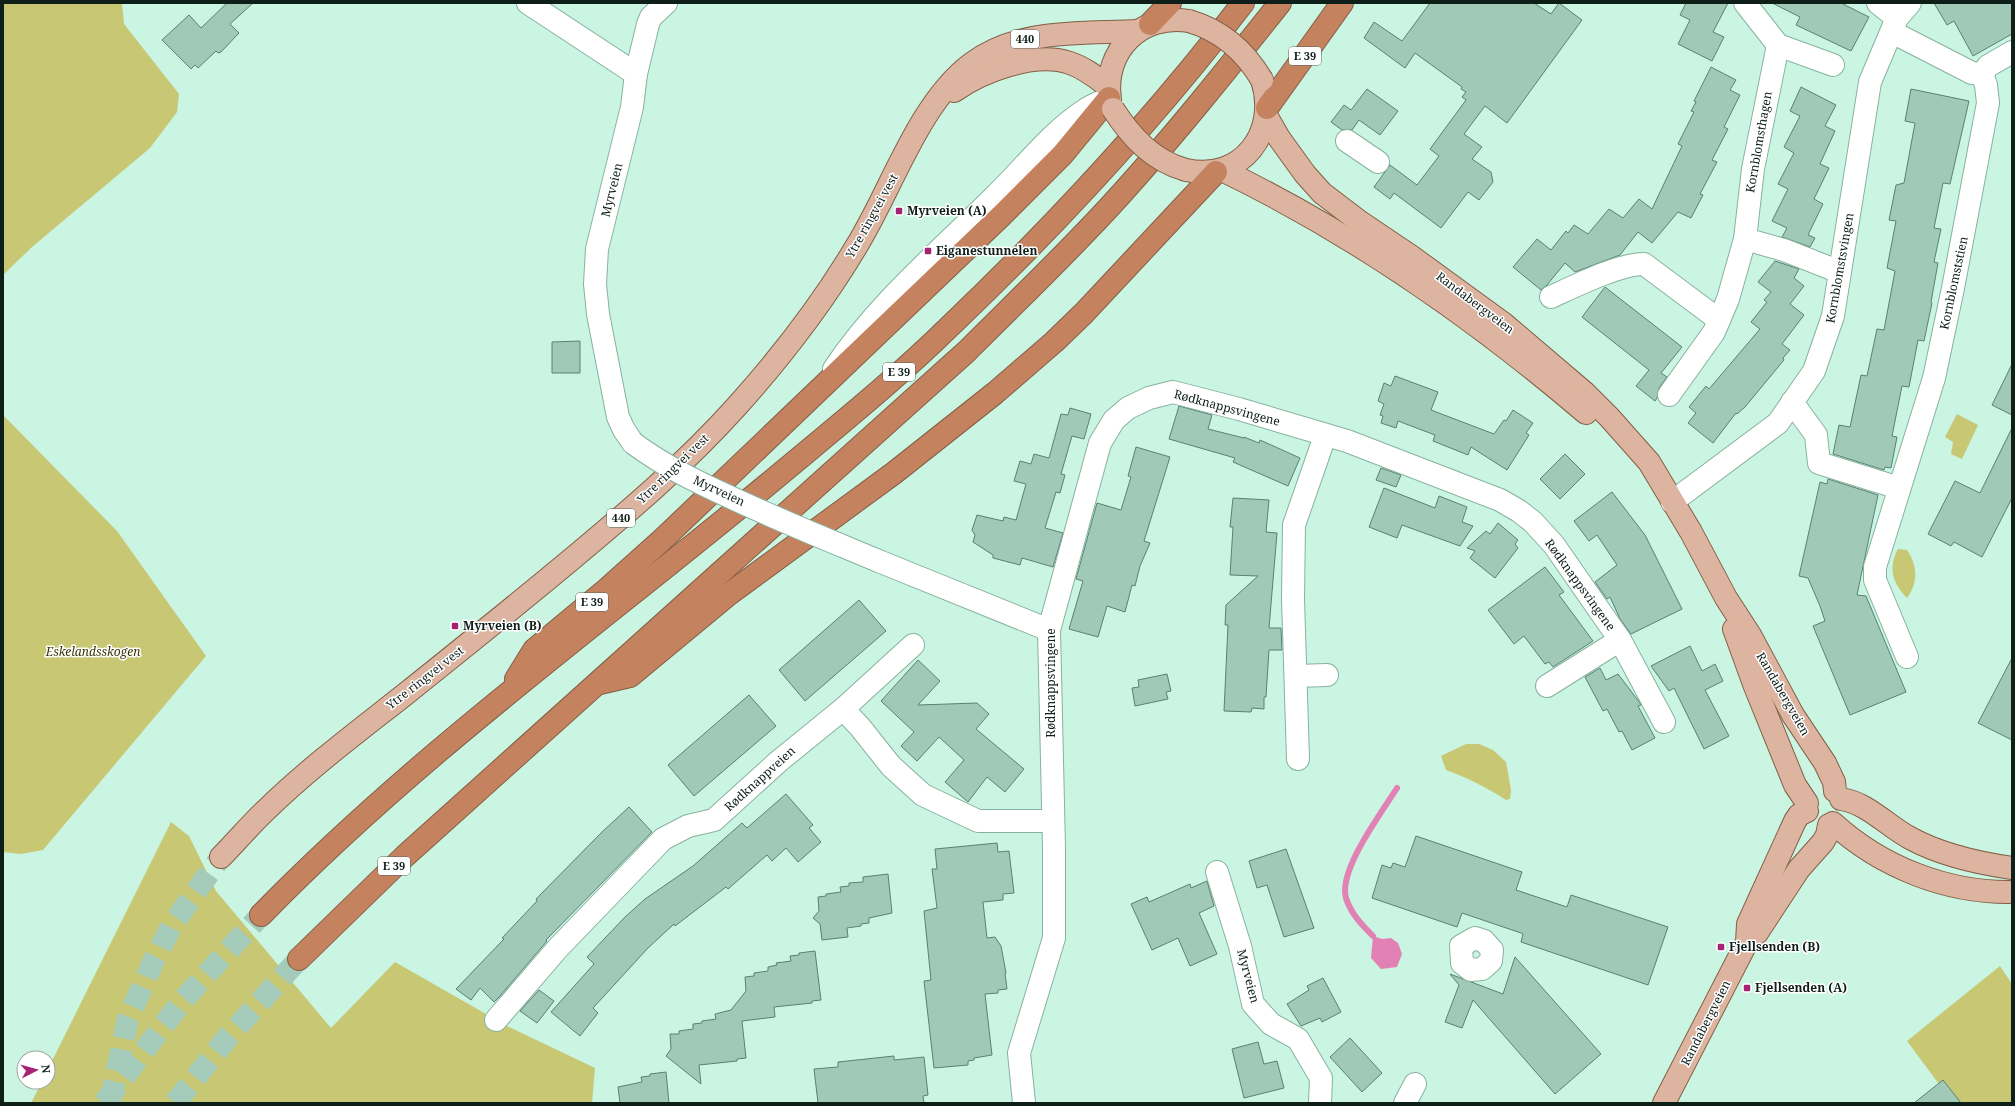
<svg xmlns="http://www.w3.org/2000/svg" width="2015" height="1106" font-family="'Noto Serif',serif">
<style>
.green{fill:#c7c774}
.water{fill:#e282b4}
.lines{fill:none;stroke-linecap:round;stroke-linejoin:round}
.stream{stroke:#e282b4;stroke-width:6}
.building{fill:#a0c9b8;stroke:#5a8172}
.major-tunnel{stroke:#a4caba;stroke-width:22;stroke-dasharray:22 11;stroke-linecap:butt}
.highway-tunnel{stroke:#a4caba;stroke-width:22;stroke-dasharray:22 11;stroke-linecap:butt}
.minor-casing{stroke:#88b1a0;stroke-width:24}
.major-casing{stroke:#845f46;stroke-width:24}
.highway-casing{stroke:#845f46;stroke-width:24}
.minor{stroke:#fff;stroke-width:22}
.major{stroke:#dcb49f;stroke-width:22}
.highway{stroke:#c4825f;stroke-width:22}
.minor-bridge-casing{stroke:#88b1a0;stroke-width:24;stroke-linecap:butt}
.major-bridge-casing{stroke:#845f46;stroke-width:24;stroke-linecap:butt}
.minor-bridge{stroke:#fff;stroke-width:22}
.major-bridge{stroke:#dcb49f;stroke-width:22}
.poi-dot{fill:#a42373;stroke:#fff;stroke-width:1.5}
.labels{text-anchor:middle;stroke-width:3;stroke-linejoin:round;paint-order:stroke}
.shield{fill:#fff;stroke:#56625d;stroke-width:1}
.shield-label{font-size:11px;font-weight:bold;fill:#0e1e18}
.street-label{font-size:12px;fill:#0e1e18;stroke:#fff}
.poi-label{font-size:12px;font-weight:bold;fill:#0e1e18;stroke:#fff;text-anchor:start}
.park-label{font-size:12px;font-style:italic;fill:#373606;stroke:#fff}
</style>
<rect width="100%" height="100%" fill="#caf5e3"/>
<g class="green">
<polygon points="3,3 122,3 124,24 179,94 177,112 150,148 32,247 3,275"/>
<polygon points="1957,414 1978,425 1962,459 1951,454 1953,442 1945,437"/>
<polygon points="3,415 117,531 206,656 43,850 21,854 3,852"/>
<path d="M1898 549 1907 550C1918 566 1918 583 1907 598 1892 583 1888 567 1898 549Z"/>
<path d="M1466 744H1479L1493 750 1506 762 1511 790 1510 799 1506 800C1486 787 1468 778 1446 770L1441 756Z"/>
<polygon points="171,822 189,836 216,891 331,1028 395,962 507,1026 595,1068 592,1103 31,1103 42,1082 48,1082 48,1069"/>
<polygon points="2000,966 2012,984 2012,1103 1953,1103 1907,1041"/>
</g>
<polygon class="water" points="1373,936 1382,939 1391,938 1398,943 1402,954 1397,967 1381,969 1371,958"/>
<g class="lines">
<path class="stream" d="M1373 936C1362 925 1351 914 1346 898 1338 870 1382 812 1397 788"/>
</g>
<g class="building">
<polygon points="227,3 253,3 230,24 239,33 221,52 218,53 216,51 198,68 195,65 191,69 162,40 189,15 201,28"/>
<polygon points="1430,3 1534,3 1551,14 1559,3 1582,20 1507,123 1485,106 1464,134 1482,147 1472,159 1491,172 1493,182 1479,200 1468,192 1441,228 1394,193 1390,199 1374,187 1390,165 1417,185 1439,156 1430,149 1466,100 1462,97 1466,92 1461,89 1462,87 1415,53 1405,68 1364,38 1374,22 1402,41"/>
<polygon points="1686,3 1728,3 1713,32 1724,37 1712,61 1678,44 1690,20 1680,15"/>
<polygon points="1772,3 1841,3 1869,17 1851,51 1796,25 1800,17"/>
<polygon points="1934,3 2012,3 2012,34 1973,56 1954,21 1947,25"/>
<polygon points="1711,67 1736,80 1730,90 1740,95 1724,127 1728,129 1712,160 1717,162 1700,194 1703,195 1691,218 1678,212 1652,243 1638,232 1620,255 1575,272 1565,263 1547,285 1541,290 1513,267 1537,239 1551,250 1566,231 1568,233 1574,225 1588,234 1609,209 1623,218 1639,199 1652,209 1682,146 1678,144 1694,112 1691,111 1696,102 1694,101"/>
<polygon points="1801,87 1836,105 1825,126 1835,131 1820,164 1829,168 1814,199 1823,204 1808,235 1815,238 1810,247 1782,237 1787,228 1772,221 1788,189 1778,184 1794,153 1784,147 1800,116 1790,111"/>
<polygon points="1367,89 1398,111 1380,135 1359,120 1352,130 1342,130 1331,122 1344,105 1351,110"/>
<polygon points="1911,89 1969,101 1950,184 1943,183 1934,228 1941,229 1934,262 1938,263 1931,302 1932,303 1924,341 1918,340 1909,387 1902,386 1892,436 1897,437 1891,468 1885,467 1884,470 1833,454 1839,425 1850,427 1861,375 1867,376 1877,329 1884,330 1895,271 1887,268 1896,221 1889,220 1896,185 1904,183 1915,123 1905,121"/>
<polygon points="1775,261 1799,269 1794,278 1804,286 1790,304 1804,315 1782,344 1790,350 1783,358 1784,360 1745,407 1737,414 1736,413 1713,443 1688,423 1696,413 1689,407 1706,386 1709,389 1760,329 1751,322 1767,302 1764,300 1771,292 1758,282"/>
<polygon points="1605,287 1682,347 1661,373 1667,377 1659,388 1657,398 1655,401 1636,386 1649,370 1582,317"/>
<polygon points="580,341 580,373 552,373 552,342"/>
<polygon points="2012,364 2012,415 1992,405"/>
<polygon points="1395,376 1438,392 1431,410 1494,434 1504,420 1506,421 1513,410 1533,423 1526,433 1529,435 1507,470 1471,447 1468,455 1433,441 1435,435 1398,421 1396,428 1381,423 1383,416 1380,415 1384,404 1378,401 1384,383 1391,386"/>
<polygon points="1179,406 1212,415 1208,429 1244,438 1244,437 1259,443 1260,440 1300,458 1288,486 1233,462 1235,458 1169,439"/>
<polygon points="1070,408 1091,414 1084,439 1072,436 1061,474 1065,475 1060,493 1056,492 1045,528 1063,533 1053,567 1022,558 1020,565 993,558 993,555 973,542 975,535 972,530 977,515 1003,521 1004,517 1016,520 1026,484 1014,481 1020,461 1031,464 1034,454 1049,458 1061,414 1068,415"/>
<polygon points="2012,428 2012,498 1982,557 1954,542 1951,546 1928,534 1955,481 1980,493"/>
<polygon points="1136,447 1170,457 1144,541 1150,543 1140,566 1135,586 1132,585 1125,612 1107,606 1098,637 1069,629 1083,581 1076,579 1097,503 1121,510 1131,477 1128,476"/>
<polygon points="1565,454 1585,474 1560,499 1540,479"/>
<polygon points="1381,468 1401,475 1396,487 1376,480"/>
<polygon points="1828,479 1878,495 1857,595 1866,596 1906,692 1850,715 1813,626 1825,621 1820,606 1808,578 1799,576 1820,482 1827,484"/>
<polygon points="1384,488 1435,508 1439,496 1467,507 1462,522 1473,526 1460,546 1402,525 1397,538 1369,527"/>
<polygon points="1612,492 1645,535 1682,609 1631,634 1620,619 1610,597 1607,599 1595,582 1617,565 1597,535 1589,541 1574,521"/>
<polygon points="1233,498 1269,500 1266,532 1277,533 1269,628 1281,628 1282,650 1269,650 1266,697 1264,697 1264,709 1252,708 1251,712 1224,711 1228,625 1225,625 1226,605 1258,576 1230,575 1233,527 1230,527"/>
<polygon points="1498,523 1518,540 1515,544 1518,548 1495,578 1470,558 1475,551 1467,548 1486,531 1490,534"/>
<polygon points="1545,567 1564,592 1559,595 1593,641 1553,667 1549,662 1545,664 1524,636 1514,644 1488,610"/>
<polygon points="859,600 886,631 805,701 779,670"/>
<polygon points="1690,646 1702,671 1715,664 1723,681 1705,690 1729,736 1704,749 1674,688 1669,691 1651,666"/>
<polygon points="2012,658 2012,740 1978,723"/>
<polygon points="918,660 940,681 918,705 977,703 989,714 976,729 1024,769 1005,792 987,777 968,802 945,782 964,760 939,737 917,761 901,746 914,732 881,701"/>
<polygon points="1600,668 1606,680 1618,674 1640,703 1641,705 1638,706 1655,738 1632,750 1622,731 1619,732 1607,709 1603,711 1585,677"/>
<polygon points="1167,674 1171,691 1166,692 1168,699 1135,706 1132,688 1139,687 1138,680"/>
<polygon points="749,695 776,726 694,796 668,765"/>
<polygon points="786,794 813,825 809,828 821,842 798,862 786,848 772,861 767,855 728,889 726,887 675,926 674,924 648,948 593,1008 598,1013 580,1036 551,1012 594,964 587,957 625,917 645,899 693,866 742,823 747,828"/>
<polygon points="629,807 652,832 546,940 547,941 500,996 494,1002 480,988 471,1000 456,989 504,939 502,938 537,901 536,899 602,832"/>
<polygon points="1416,836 1522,872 1516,890 1567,907 1571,895 1668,927 1648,985 1521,942 1523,934 1521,933 1462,913 1457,927 1372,898 1382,865 1391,868 1393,863 1405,867"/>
<polygon points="997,843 998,852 1009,851 1014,893 1003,894 1003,900 983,902 987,938 995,937 1001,946 1006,973 1005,973 1007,989 998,990 998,993 985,994 992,1055 974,1058 974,1060 968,1061 968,1065 934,1068 924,981 931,980 924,911 937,908 932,869 937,869 935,849"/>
<polygon points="1286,849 1314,928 1284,937 1267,885 1257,888 1249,861"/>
<polygon points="888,874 892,913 869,918 869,923 861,924 861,926 847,928 848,937 822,940 820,924 813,918 819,911 818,897 826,896 826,894 841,892 840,887 849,886 849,883 863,882 863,877"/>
<polygon points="1207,881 1214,906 1199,913 1217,954 1190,966 1178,938 1152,950 1131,904 1147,897 1149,902 1190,884 1191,888"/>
<polygon points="815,951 821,1000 812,1001 812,1003 774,1007 775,1017 742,1021 746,1058 737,1059 737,1061 699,1065 701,1084 666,1056 671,1049 670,1034 679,1034 679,1031 693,1029 693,1024 702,1023 702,1021 716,1019 715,1014 731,1010 746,991 745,977 754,976 754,973 768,971 768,967 777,965 776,963 791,961 790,956 799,955 799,953"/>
<polygon points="1515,957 1601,1054 1555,1094 1473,1000 1462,1028 1445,1022 1459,985 1450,974 1503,994"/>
<polygon points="1323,978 1341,1012 1322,1022 1320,1018 1301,1026 1287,1004 1309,990 1307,986"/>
<polygon points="539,990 554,1001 537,1023 520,1011"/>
<polygon points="1350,1038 1382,1073 1362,1092 1330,1057"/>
<polygon points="1258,1042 1264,1064 1277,1061 1284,1088 1244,1098 1232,1049"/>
<polygon points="894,1056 894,1060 924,1057 928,1095 923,1096 924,1103 818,1103 814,1069 838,1067 838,1062"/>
<polygon points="666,1072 669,1103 620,1103 618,1087 642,1082 641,1077 650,1076 650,1074"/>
<polygon points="1943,1080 1961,1103 1914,1103"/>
</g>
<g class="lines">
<polyline class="major-tunnel" points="110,1103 128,1019 154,960 172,925 221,857"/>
<g class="highway-tunnel">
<polyline points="104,1103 183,1000 261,915"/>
<polyline points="175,1103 228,1037 299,959"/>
</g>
<g class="minor-casing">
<g id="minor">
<polyline points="528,3 636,74 632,107 597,249 595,284 598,314 618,417 624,430 633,443"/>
<polyline points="1745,3 1778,45 1833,65"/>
<polyline points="1878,3 1897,18"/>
<polyline points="1892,32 1972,73 1982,74 1988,66 2012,52"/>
<polyline points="1778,45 1753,169 1745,239 1784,250 1840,272"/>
<polyline points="636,74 648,24 651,17 666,3"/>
<polyline points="1347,141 1378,162"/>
<path d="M1551 297C1575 286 1619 264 1644 264L1719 320"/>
<path d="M834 369C878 303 939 252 995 196 1024 168 1051 132 1085 110 1092 105 1101 102 1109 98"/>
<polyline points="1669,395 1714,332 1728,299 1745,239"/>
<polyline points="1792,402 1816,435 1819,463 1899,488"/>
<polyline points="1672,502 1778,423 1814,371 1833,316 1870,82 1897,18 1910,3"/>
<polyline points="881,562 1049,630"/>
<polyline points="1907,657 1875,580 1875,567 1934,378 1953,288 1988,103 1986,85 1982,74"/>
<polyline points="1296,676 1327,675"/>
<polyline points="1547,686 1620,640"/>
<polyline points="843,709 913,645"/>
<polyline points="1298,759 1293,599 1294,525 1325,436"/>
<polyline points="1217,872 1240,946 1253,1004 1271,1024 1298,1039 1321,1078 1320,1103"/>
<polygon points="1475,938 1484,941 1492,950 1491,961 1482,969 1471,970 1462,963 1461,946"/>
<polyline points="496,1020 558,948 663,839 688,826 714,820 779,761 843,709 860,727 891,766 923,795 978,821 1052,821"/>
<polyline points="1024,1103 1019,1053 1054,938 1054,848 1049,630 1100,443 1114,420 1128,408 1149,398 1173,392 1239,409 1347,441 1500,500 1519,511 1533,522 1554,545 1620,640 1664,722"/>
<polyline points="1405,1103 1415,1084"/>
</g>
</g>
<g class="major-casing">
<g id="major">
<path d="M954 91C983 71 1035 51 1070 63 1085 68 1097 78 1109 87"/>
<path d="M1110 99C1103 51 1141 13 1189 21"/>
<polyline points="1267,117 1279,138 1305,174 1322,193 1360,222 1412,257 1504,324 1585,393 1609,417 1649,462 1691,532 1726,598 1750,635 1793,715 1825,763 1834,782 1835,791"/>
<path d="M1186 170C1242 182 1279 132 1262 80"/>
<path d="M1222 170C1352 233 1477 320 1586 413"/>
<polyline points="1734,629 1754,684 1795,785 1807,803"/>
<path d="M1841 799C1868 803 1887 826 1910 838 1941 855 1977 863 2012 868"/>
<path d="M1833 823C1881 867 1947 893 2012 892"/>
<path d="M221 857C236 842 250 825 265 811 308 769 356 733 403 696 458 652 513 608 567 563 627 513 685 464 737 406 781 357 822 304 856 247 891 191 918 104 971 64 1019 28 1082 34 1138 31"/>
<polyline points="1757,933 1799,869 1823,842 1827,835 1829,825"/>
<polyline points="1664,1103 1747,942 1748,924 1795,821 1799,815 1807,811"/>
</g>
</g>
<g class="highway-casing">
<g id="highway">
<polyline points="1150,24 1170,3"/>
<polyline points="1267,108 1342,3"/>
<polyline points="516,679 534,650 606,590 663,539 1001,216 1063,154 1109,98"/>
<polyline points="600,683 630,676 729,594 894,473 995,393 1054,342 1084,313 1216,172"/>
<path d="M261 915C422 750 609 617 785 470 840 424 897 378 948 328 1054 227 1154 119 1243 3"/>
<path d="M299 959 405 856 966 352C1019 299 1073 248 1123 192 1178 131 1229 67 1280 3"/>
</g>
</g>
<use href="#minor" class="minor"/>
<use href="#major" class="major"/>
<use href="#highway" class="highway"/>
<g class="minor-bridge-casing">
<path id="minor-bridge" d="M633 443C664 466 697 482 732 498 781 521 831 541 881 562"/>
</g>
<g class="major-bridge-casing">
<g id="major-bridge">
<path d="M1189 21C1220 30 1245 51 1262 80"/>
<path d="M1113 109C1131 137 1153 161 1186 170"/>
</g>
</g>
<use href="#minor-bridge" class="minor-bridge"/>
<use href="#major-bridge" class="major-bridge"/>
</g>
<g class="poi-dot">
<rect x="895" y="207" width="8" height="8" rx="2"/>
<rect x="924" y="247" width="8" height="8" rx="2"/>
<rect x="451" y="622" width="8" height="8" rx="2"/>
<rect x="1717" y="943" width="8" height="8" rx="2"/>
<rect x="1743" y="984" width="8" height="8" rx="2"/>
</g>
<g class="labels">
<g class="shield">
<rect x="1011" y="30" width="28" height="18" rx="3"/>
<rect x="1289" y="47" width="32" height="18" rx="3"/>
<rect x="883" y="363" width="32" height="18" rx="3"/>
<rect x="607" y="509" width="28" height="18" rx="3"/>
<rect x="576" y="593" width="32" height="18" rx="3"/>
<rect x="378" y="857" width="32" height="18" rx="3"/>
</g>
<g class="shield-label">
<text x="1025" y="43">440</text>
<text x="1305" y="60">E 39</text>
<text x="899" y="376">E 39</text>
<text x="621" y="522">440</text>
<text x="592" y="606">E 39</text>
<text x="394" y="870">E 39</text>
</g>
<g class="street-label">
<text transform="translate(1759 142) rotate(-80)" y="4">Kornblomsthagen</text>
<text transform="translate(612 190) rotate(-76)" y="4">Myrveien</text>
<text transform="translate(872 216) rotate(-61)" y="4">Ytre ringvei vest</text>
<text transform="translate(1840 268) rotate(-80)" y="4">Kornblomstsvingen</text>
<text transform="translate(1954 283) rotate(-78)" y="4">Kornblomststien</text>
<text transform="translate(1475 303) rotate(37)" y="4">Randabergveien</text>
<text transform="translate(1227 408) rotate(15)" y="4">Rødknappsvingene</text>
<text transform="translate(673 469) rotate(-44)" y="4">Ytre ringvei vest</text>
<text transform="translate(719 491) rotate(25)" y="4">Myrveien</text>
<text transform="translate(1580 585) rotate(54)" y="4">Rødknappsvingene</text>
<text transform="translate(425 678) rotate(-38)" y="4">Ytre ringvei vest</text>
<text transform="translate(1051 683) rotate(-90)" y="4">Rødknappsvingene</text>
<text transform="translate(1783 694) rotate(60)" y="4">Randabergveien</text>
<text transform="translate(760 779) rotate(-42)" y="4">Rødknappveien</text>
<text transform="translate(1248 976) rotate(75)" y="4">Myrveien</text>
<text transform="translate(1706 1023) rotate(-63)" y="4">Randabergveien</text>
</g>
<g class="poi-label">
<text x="907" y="215">Myrveien (A)</text>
<text x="936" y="255">Eiganestunnelen</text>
<text x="463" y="630">Myrveien (B)</text>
<text x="1729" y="951">Fjellsenden (B)</text>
<text x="1755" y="992">Fjellsenden (A)</text>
</g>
<g class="park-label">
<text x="93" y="656">Eskelandsskogen</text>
</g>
</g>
<rect width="2015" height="1106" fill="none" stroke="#0e1e18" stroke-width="8"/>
<g transform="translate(36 1070) rotate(84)"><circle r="19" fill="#ffffff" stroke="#9fa5a3"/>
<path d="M0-3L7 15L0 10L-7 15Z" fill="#a42373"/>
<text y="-6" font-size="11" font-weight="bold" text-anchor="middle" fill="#0e1e18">N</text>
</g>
</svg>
